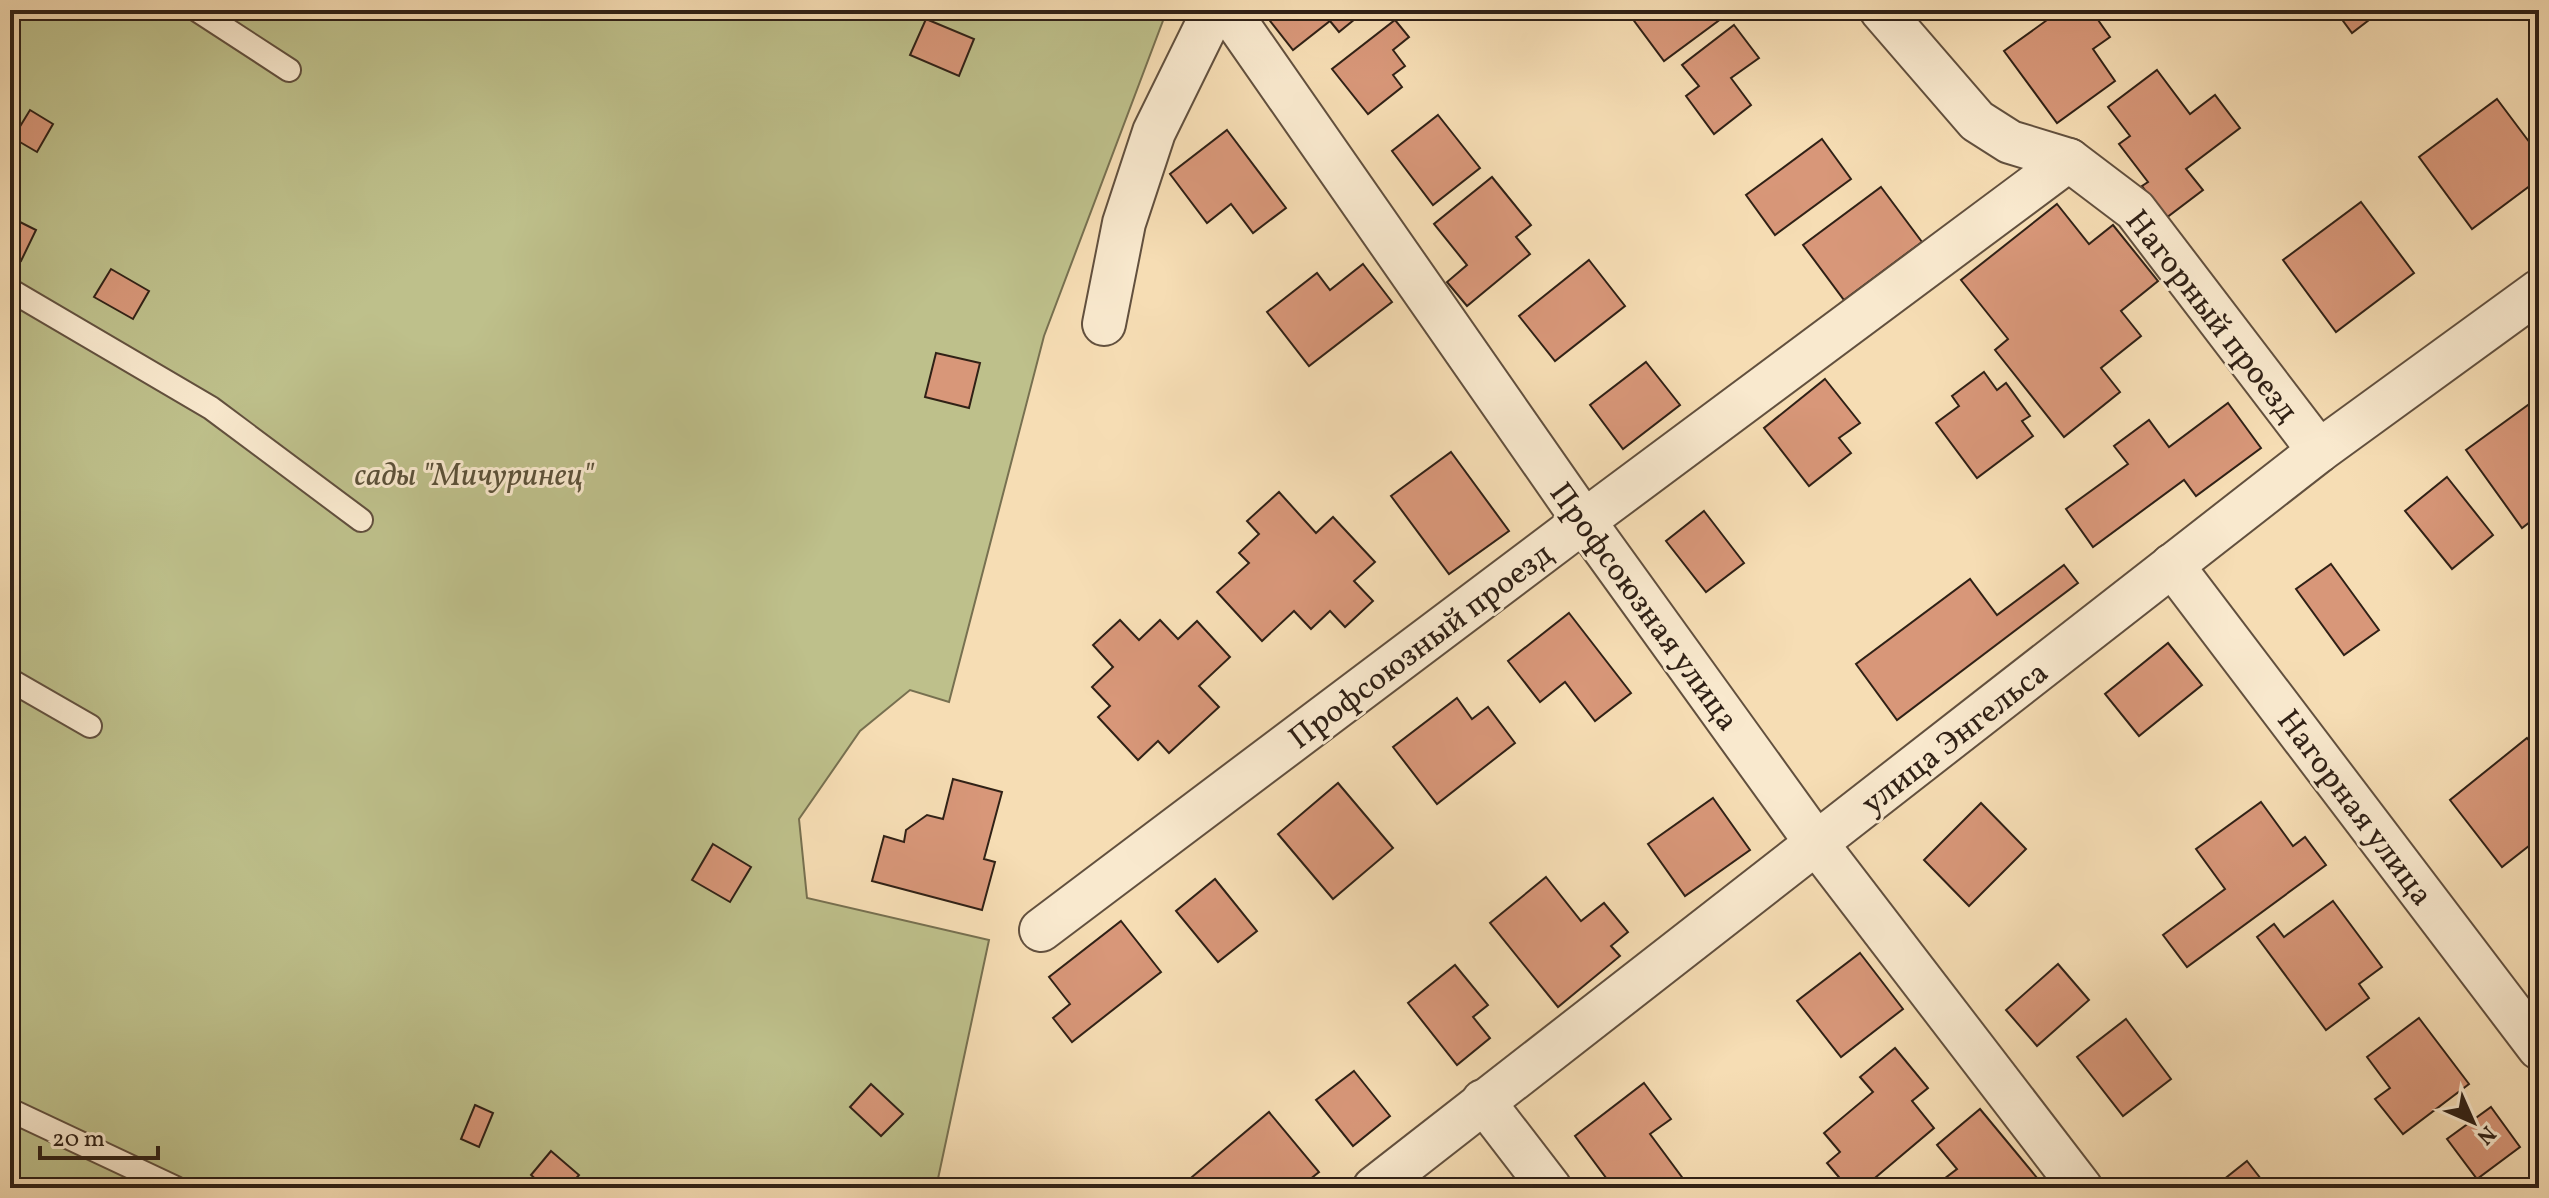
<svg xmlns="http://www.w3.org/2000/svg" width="2549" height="1198" font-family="Vollkorn,serif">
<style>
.green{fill:#bec08b;stroke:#777050;stroke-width:2}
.building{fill:#d89779;stroke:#302116;stroke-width:2}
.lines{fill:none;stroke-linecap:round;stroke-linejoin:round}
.service-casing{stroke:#62503e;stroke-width:26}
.minor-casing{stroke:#62503e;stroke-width:46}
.service{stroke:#f9e9ce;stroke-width:22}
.minor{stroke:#f9e9ce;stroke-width:42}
.labels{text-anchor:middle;stroke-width:6;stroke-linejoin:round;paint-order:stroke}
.street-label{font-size:32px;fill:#302116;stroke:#f9e9ce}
.park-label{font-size:32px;font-style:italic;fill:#5b5139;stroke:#f9e9ce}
</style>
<rect width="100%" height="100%" fill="#f6ddb4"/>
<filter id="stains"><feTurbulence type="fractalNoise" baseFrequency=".0025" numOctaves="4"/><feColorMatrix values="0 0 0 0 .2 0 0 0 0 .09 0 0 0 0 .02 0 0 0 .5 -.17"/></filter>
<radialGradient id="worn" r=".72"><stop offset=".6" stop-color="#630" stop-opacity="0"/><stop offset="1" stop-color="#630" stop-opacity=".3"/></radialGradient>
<polygon class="green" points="10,10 1167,10 1044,336 949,702 910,690 860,731 799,819 807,898 989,940 936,1188 10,1188"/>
<g class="building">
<polygon points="1265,10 1366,10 1339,32 1330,21 1293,50 1263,12"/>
<polygon points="1626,10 1733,10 1664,61"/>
<polygon points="2061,10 2091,10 2110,37 2093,49 2115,81 2057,123 2004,51"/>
<polygon points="2335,10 2382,10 2352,33"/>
<polygon points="926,19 974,39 959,76 910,55"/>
<polygon points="1395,20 1409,37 1393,50 1405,66 1393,75 1402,87 1368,114 1332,69"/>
<polygon points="1734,25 1759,58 1731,78 1751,105 1714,134 1686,96 1699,86 1682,65"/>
<polygon points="2157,70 2190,114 2215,95 2240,128 2186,169 2203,190 2166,218 2142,186 2148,182 2119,144 2130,136 2108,107"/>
<polygon points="2497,99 2539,155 2539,179 2472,229 2419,157"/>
<polygon points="30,110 53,124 37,152 13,138"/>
<polygon points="1438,115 1480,168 1433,205 1392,151"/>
<polygon points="1227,130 1286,208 1253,233 1231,204 1207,223 1170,174"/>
<polygon points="1822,139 1851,179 1775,235 1746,195"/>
<polygon points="1492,177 1531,225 1516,237 1530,254 1467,306 1447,282 1467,265 1434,224"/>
<polygon points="1881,187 1922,242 1844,300 1803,245"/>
<polygon points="2361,202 2414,273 2336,332 2283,260"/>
<polygon points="2057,204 2089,244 2113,225 2158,281 2121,311 2141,336 2101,368 2120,392 2064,437 1995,350 2008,339 1961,280"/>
<polygon points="10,217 36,230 21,261 10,256"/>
<polygon points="1589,260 1625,306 1555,361 1519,316"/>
<polygon points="1363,264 1392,302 1309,366 1267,312 1317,273 1330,290"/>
<polygon points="111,269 149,291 133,319 94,297"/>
<polygon points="936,353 980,363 969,408 925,397"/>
<polygon points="1646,362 1680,405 1623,449 1590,405"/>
<polygon points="1984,372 1997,390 2006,383 2030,416 2022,421 2033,436 1977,478 1936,423 1959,406 1952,396"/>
<polygon points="1825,379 1860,423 1839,438 1851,453 1809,486 1764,428"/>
<polygon points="2539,397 2539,515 2522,528 2466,450"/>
<polygon points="2228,403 2261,448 2196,496 2184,480 2093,547 2066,509 2128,464 2114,446 2149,420 2169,447"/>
<polygon points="1451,452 1509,531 1449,574 1391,496"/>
<polygon points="2447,477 2493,535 2452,569 2405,511"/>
<polygon points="1279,492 1316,533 1333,517 1375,562 1354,581 1373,601 1345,627 1330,611 1311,629 1294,611 1262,641 1217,592 1249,563 1239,553 1259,534 1247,521"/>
<polygon points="1704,511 1744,563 1706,592 1666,541"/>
<polygon points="2331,564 2379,630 2344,655 2296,589"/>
<polygon points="2064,565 2078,583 1897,720 1856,664 1970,579 1997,615"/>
<polygon points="1569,613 1631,693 1595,721 1565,682 1540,702 1508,661"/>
<polygon points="1120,620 1139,640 1160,620 1178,639 1197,621 1230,657 1199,686 1219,707 1169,753 1158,741 1138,760 1098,717 1110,706 1092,687 1113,667 1093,645"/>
<polygon points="2168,643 2202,685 2139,736 2105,694"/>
<polygon points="1457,698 1472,719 1488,707 1515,743 1437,804 1393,747"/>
<polygon points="2527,738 2539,753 2539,838 2502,867 2450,800"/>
<polygon points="953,779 1002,792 984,859 995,862 982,910 872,881 884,836 904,842 906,830 927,815 943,819"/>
<polygon points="1338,783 1393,848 1333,899 1278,834"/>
<polygon points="1713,798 1750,850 1685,896 1648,844"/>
<polygon points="2261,802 2293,846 2305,837 2326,865 2187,967 2163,935 2225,889 2196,849"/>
<polygon points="1981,803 2026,849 1969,906 1924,860"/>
<polygon points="713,844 751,867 730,902 692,880"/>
<polygon points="1546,877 1581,921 1604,903 1628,932 1611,946 1620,956 1558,1007 1490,923"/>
<polygon points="1215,879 1257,931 1218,962 1176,911"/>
<polygon points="2333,901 2382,967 2359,984 2369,998 2326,1030 2257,937 2274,924 2284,937"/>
<polygon points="1121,921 1161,972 1072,1042 1053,1018 1070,1004 1049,977"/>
<polygon points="1860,953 1903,1009 1841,1057 1797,1001"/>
<polygon points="2058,964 2089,1000 2037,1046 2006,1010"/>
<polygon points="1455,965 1488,1005 1473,1017 1490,1038 1457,1065 1408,1003"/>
<polygon points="2419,1018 2469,1084 2403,1134 2375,1099 2390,1088 2367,1057"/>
<polygon points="2126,1019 2171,1079 2123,1116 2077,1057"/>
<polygon points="1895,1048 1928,1088 1912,1101 1934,1128 1863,1188 1848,1188 1827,1163 1840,1152 1824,1133 1873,1092 1860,1077"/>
<polygon points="1354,1071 1390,1116 1353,1146 1316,1100"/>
<polygon points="1644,1083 1671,1119 1650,1134 1690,1188 1610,1188 1612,1186 1575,1136"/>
<polygon points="871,1084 903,1114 881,1136 850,1107"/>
<polygon points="475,1105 493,1113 479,1147 461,1139"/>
<polygon points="2491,1107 2520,1147 2477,1179 2447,1139"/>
<polygon points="1980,1109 2038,1179 2027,1188 1945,1188 1940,1182 1957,1169 1937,1145"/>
<polygon points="1269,1112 1319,1172 1299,1188 1179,1188"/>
<polygon points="551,1151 579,1175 568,1188 546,1188 531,1175"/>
<polygon points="2247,1161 2268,1188 2213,1188"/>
</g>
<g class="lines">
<g class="service-casing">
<g id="service">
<polyline points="197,10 289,70"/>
<polyline points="10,290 211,408 361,520"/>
<polyline points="10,680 90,726"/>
<polyline points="10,1110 176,1188"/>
</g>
</g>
<g class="minor-casing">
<g id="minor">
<polyline points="1228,10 1584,521 1817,844 2081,1188"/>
<polyline points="1881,10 1977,121 2010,142 2069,160 2135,210 2319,451"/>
<polyline points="1104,324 1124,223 1154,132 1214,10"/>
<polyline points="2172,565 2539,1048"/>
<polyline points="1041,930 1584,521 2069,160"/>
<polyline points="1483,1101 1550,1188"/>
<polyline points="1374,1188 2319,451 2539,291"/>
</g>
</g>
<use href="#service" class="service"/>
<use href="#minor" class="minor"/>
</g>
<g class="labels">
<g class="street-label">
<text transform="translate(2213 315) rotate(52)" y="11">Нагорный проезд</text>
<text transform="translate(1645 606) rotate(54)" y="11">Профсоюзная улица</text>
<text transform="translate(1420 645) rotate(-37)" y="11">Профсоюзный проезд</text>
<text transform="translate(1954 737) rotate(-38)" y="11">улица Энгельса</text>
<text transform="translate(2356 807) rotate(53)" y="11">Нагорная улица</text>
</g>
<g class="park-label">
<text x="474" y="485">сады "Мичуринец"</text>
</g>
</g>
<rect width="2549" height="1198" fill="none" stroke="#f6ddb4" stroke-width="40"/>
<rect x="12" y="12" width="2525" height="1174" fill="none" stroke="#302116" stroke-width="4"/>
<rect x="20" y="20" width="2509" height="1158" fill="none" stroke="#302116" stroke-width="2"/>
<g transform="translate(2473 1122) rotate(135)" stroke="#f9e9ce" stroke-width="6" paint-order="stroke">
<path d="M0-6L14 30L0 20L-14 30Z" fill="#302116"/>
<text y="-12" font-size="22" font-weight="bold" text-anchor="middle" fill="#302116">N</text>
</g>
<path d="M40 1146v12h118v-12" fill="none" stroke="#302116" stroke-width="4"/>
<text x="52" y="1146" font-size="24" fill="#302116" stroke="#f9e9ce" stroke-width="6" paint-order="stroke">20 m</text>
<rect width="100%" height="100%" filter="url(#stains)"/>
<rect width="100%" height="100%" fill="url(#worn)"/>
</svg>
